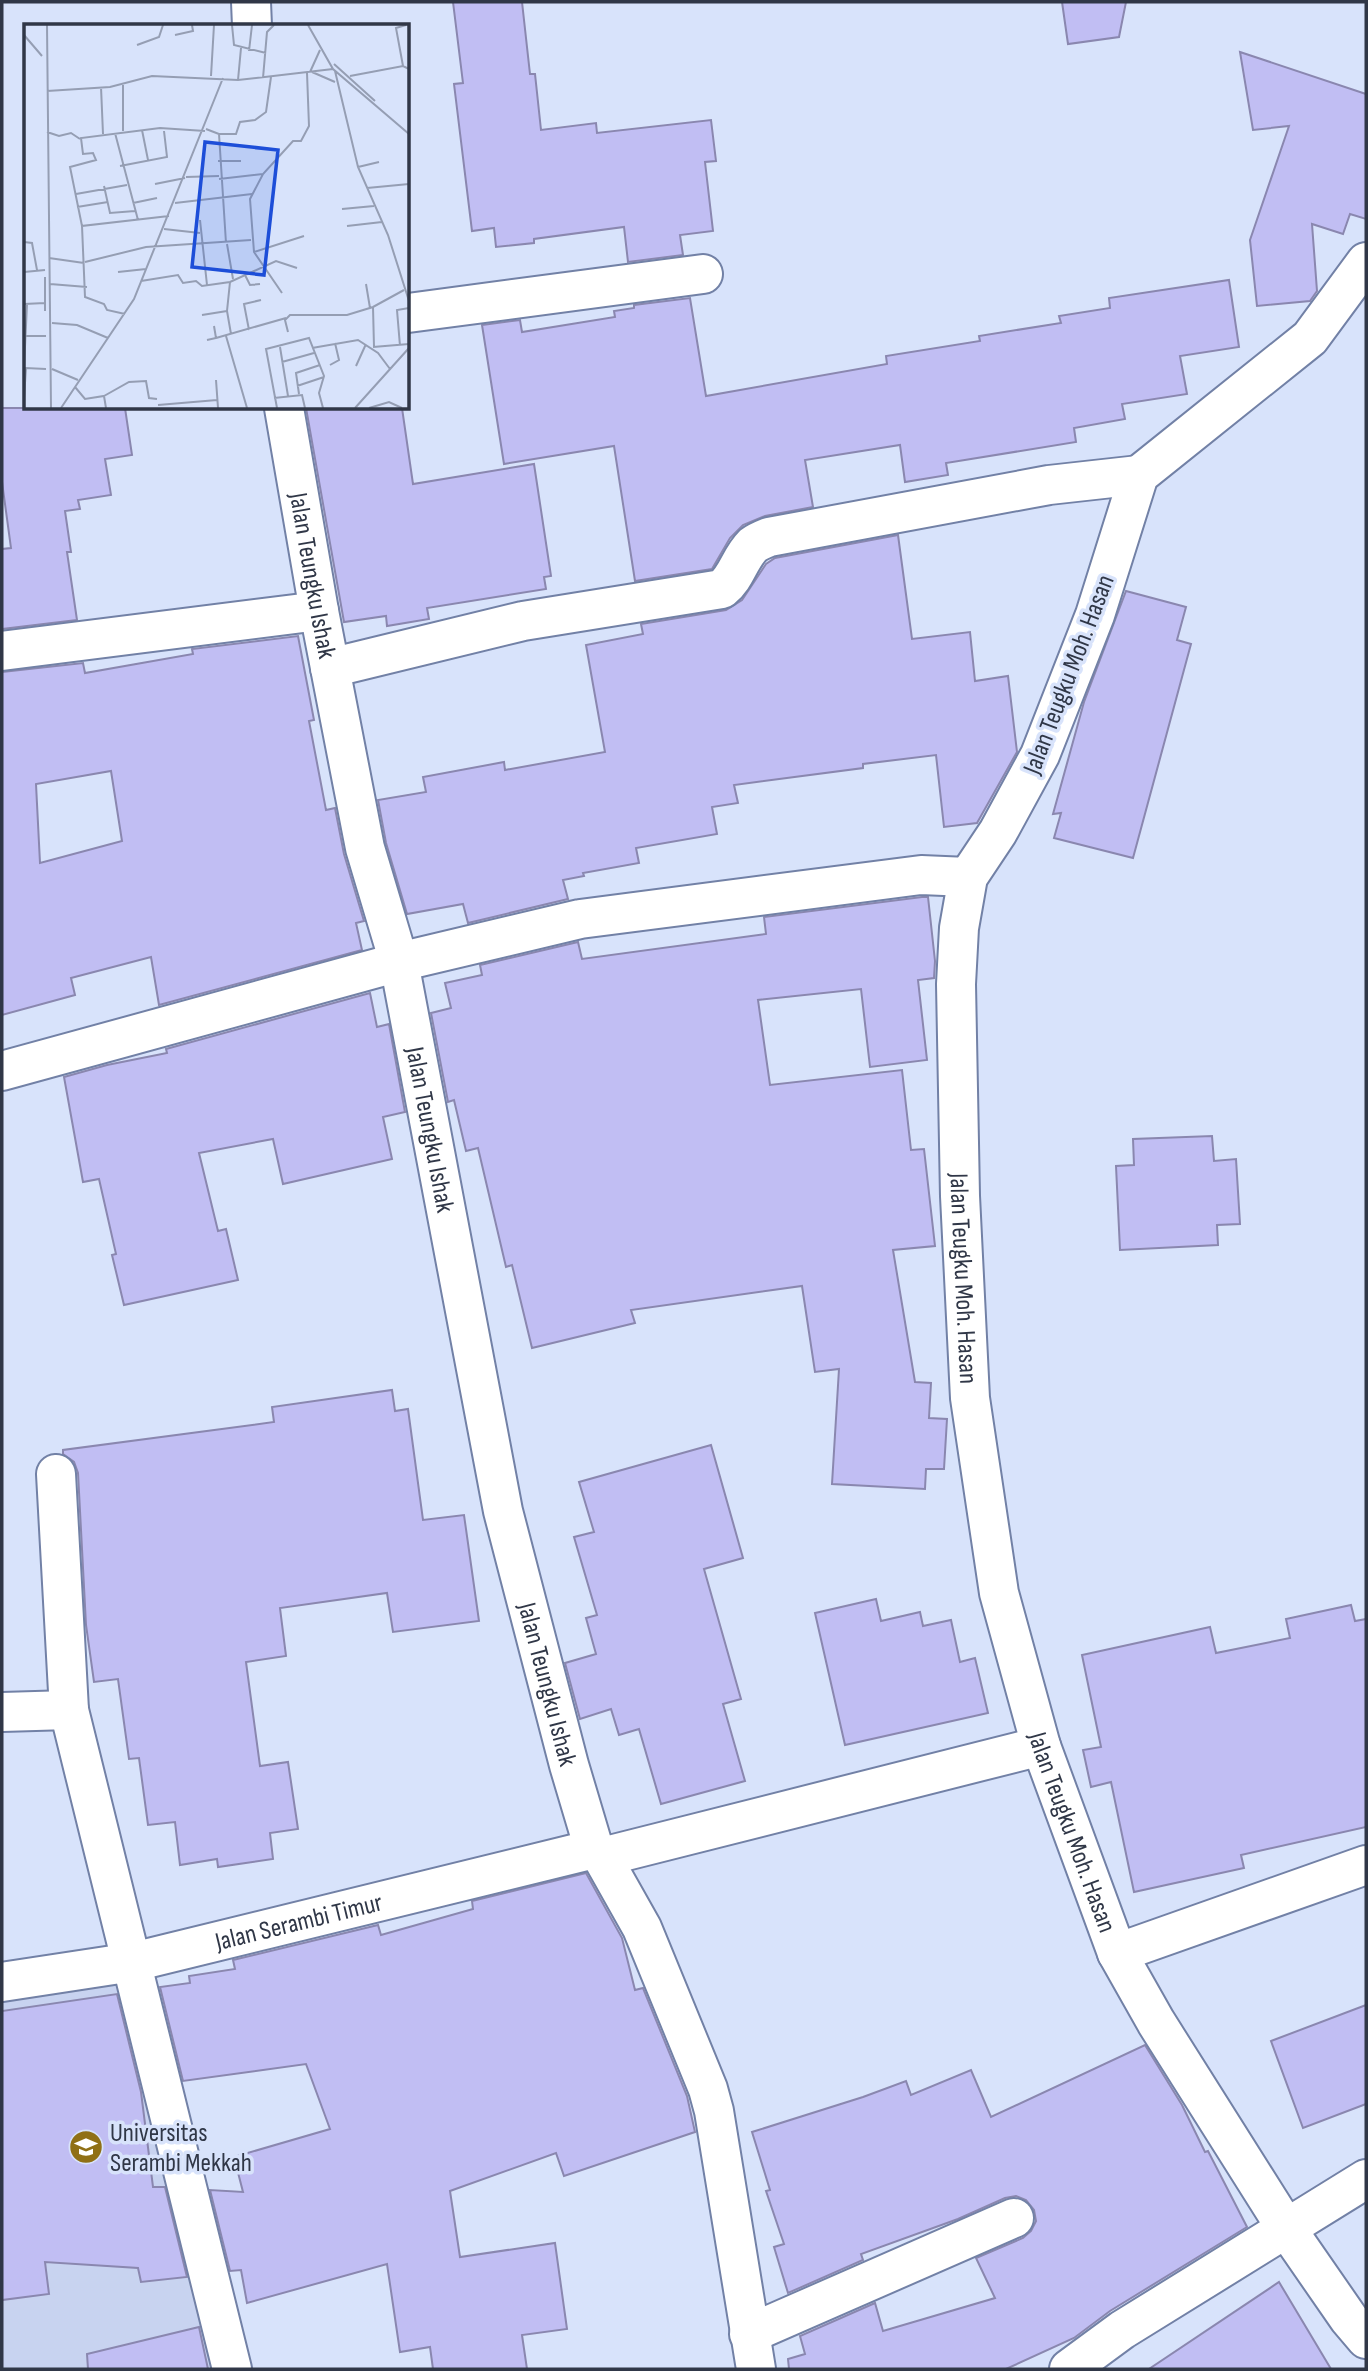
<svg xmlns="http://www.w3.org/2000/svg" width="1368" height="2371" font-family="'Sofia Sans Condensed',sans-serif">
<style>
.built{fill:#c8d3f0}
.building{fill:#c1bef3;stroke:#8a87af;stroke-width:2;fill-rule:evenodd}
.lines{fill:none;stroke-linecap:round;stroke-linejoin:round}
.minor-casing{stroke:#7281a6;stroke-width:42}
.minor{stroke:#fff;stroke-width:38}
.labels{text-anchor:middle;stroke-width:7;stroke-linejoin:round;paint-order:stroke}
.street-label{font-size:26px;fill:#303747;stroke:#d8e3fb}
.poi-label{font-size:26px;fill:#303747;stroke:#d8e3fb;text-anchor:start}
.inset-road{fill:none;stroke:#959eb3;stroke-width:2}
.view{fill:#1d4ed8;fill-opacity:0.15;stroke:#1d4ed8;stroke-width:3.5}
.inset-edge{fill:none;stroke:#303747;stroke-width:3.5}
</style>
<rect width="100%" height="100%" fill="#d8e3fb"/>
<polygon class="built" points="129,1975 223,2369 2,2369 2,1993"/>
<g class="building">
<polygon points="453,2 522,2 530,74 535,74 541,130 596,123 597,133 711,120 716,161 705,162 713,231 680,235 683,255 628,262 624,227 534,239 534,243 496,247 494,228 472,231 454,84 463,83"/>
<polygon points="1062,2 1126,2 1119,37 1068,44"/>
<polygon points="1240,52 1366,94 1366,219 1350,214 1343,234 1312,224 1317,291 1310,301 1257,306 1250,240 1289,126 1253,130"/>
<polygon points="1229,280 1239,347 1180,356 1187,394 1122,404 1125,419 1074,428 1076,442 946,463 948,475 905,482 900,445 805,460 813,507 765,516 743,525 730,538 712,569 635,581 614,446 504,464 482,325 520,320 522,332 615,317 614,311 634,308 634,305 690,298 706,396 887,364 886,356 980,341 979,336 1061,323 1059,316 1110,308 1109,298"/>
<polygon points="2,408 125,408 132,455 105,459 111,495 78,500 80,509 65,511 71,552 67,552 77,620 2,629 2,549 11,548 2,482"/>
<polygon points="306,408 402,408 413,484 534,464 551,576 544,577 546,589 427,608 429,619 387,626 386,616 344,622"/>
<polygon points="898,535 912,639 970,632 975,681 1008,676 1017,752 977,823 944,827 936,755 863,764 863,768 734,785 738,803 712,807 717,834 636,848 639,863 583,873 584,876 563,880 568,899 468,923 463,904 407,914 386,843 378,800 426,792 423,777 504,762 505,770 605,752 586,645 643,634 641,624 726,610 742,600 766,564 775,558"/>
<polygon points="1126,591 1186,607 1177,640 1191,644 1133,858 1054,838 1061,813 1053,814 1084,702"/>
<path d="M298 636 314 720 309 721 326 810 335 808 344 854 364 921 356 923 362 950 159 1005 151 957 71 978 75 995 2 1015V672L83 663 85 673 193 654 192 649ZM111 771 122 841 40 863 36 784Z"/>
<polygon points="922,897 928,897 935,961 934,978 918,980 927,1060 870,1067 861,989 758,1000 770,1085 902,1070 911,1150 924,1149 935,1246 893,1250 915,1382 931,1383 929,1418 947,1419 944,1469 926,1469 925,1489 832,1484 839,1369 815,1372 802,1286 631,1310 635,1323 532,1348 512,1265 506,1267 478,1148 466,1151 454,1100 448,1102 431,1013 451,1008 445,983 482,975 480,965 578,942 582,959 766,934 764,917"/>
<polygon points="370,993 377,1027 389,1024 405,1112 383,1117 392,1159 283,1184 273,1139 199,1153 218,1231 226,1229 238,1280 124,1305 112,1255 116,1254 99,1179 83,1182 64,1077 107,1065 167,1053 166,1049"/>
<polygon points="1212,1136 1214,1161 1236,1159 1240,1224 1217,1225 1218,1245 1120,1250 1116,1166 1134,1165 1133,1139"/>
<polygon points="392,1390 395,1411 408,1409 423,1520 464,1515 479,1621 393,1632 387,1593 280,1608 286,1656 246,1662 260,1766 288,1762 298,1829 270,1833 273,1859 218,1867 217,1859 180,1865 175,1822 148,1825 139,1758 129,1759 118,1679 94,1682 86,1625 78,1473 74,1462 63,1454 63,1450 274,1422 272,1407"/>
<polygon points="711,1445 743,1558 704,1569 741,1699 723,1704 745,1781 661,1804 639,1729 619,1735 611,1709 580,1719 565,1663 596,1654 586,1618 597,1615 574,1537 594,1532 579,1482"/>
<polygon points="876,1599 881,1621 920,1612 923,1626 951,1620 960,1662 975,1658 988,1713 845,1745 815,1613"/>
<polygon points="1351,1605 1355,1621 1366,1619 1366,1827 1241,1855 1244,1868 1134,1892 1111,1782 1091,1787 1083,1750 1101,1747 1082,1655 1210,1627 1216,1653 1290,1638 1286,1619"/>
<polygon points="586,1873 622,1938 635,1990 643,1988 687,2096 695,2132 564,2176 556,2153 450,2191 460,2257 555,2243 567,2329 522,2335 527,2369 433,2369 430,2347 400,2352 387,2264 247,2303 241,2270 230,2271 210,2190 243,2192 234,2157 330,2129 306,2064 183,2081 160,1987 190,1983 189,1976 235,1969 233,1960 378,1925 381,1935 473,1909 472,1901"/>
<polygon points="117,1994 141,2092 153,2187 165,2187 187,2277 141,2282 138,2268 45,2262 49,2294 2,2300 2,2011"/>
<polygon points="1366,2005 1366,2104 1303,2128 1271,2041"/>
<polygon points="1145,2045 1182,2105 1205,2152 1208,2151 1247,2227 1110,2311 1074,2338 1006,2369 789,2369 788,2359 805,2354 800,2336 875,2303 883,2331 995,2298 976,2258 1023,2238 1031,2231 1036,2221 1034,2210 1026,2200 1016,2196 1005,2198 958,2219 861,2254 863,2260 788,2293 774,2247 784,2244 766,2191 770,2190 752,2132 863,2097 906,2081 911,2095 971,2070 991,2117"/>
<polygon points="1279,2282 1331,2369 1149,2369"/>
<polygon points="199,2327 208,2369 88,2369 87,2354"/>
</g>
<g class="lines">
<g class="minor-casing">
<g id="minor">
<polyline points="251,2 252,26"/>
<path id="s1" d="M1366 262 1310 338 1139 475 1095 615 1040 755 998 832 968 877 959 928 956 984 960 1196 970 1398 999 1593 1041 1746 1117 1953 1156 2022 1286 2228 1349 2319 1366 2339"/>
<polyline points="408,313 703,274"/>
<path id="s2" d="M284 408 319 611 365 848 399 962 503 1511 569 1765 594 1849"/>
<polyline points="2,651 319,611"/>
<path d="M330 668 523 621 722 589C737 577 739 559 753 545 757 542 764 539 769 537L1049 485 1139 475"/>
<polyline points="2,1071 399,962 580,919 921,875 968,877"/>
<polyline points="56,1474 69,1710 232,2369"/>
<polyline points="2,1712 69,1710"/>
<polyline points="594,1849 602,1857 1041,1746"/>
<polyline points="602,1857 642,1928 708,2089 714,2111 756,2369"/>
<polyline points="1117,1953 1366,1865"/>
<path id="s3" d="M2 1982 133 1962 594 1849"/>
<polyline points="749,2334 1014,2218"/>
<polyline points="1069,2369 1122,2330 1366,2179"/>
</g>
</g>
<use href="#minor" class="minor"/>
</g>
<defs>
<g id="university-disc" transform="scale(1.75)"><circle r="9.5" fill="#907015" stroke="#d8e3fb"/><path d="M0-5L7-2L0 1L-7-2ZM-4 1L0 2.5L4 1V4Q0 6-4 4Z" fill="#fff"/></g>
</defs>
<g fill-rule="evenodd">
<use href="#university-disc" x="86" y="2147"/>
</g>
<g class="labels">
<g class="street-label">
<text dy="9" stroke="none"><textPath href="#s2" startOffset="170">Jalan Teungku Ishak</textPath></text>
<text transform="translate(1068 674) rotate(-69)" y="9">Jalan Teugku Moh. Hasan</text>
<text dy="9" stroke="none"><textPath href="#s2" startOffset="737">Jalan Teungku Ishak</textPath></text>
<text dy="9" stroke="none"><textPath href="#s1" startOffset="1155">Jalan Teugku Moh. Hasan</textPath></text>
<text dy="9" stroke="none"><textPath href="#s2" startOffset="1304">Jalan Teungku Ishak</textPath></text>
<text dy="9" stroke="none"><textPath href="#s1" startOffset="1722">Jalan Teugku Moh. Hasan</textPath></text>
<text dy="9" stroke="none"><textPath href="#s3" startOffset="303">Jalan Serambi Timur</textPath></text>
</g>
<g class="poi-label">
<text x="110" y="2141">Universitas<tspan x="110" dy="30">Serambi Mekkah</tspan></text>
</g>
</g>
<g transform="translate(24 24)">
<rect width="385" height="385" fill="#d8e3fb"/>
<path class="inset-road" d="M23 1 27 384M208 1 210 21 242 29M284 1 309 45 385 110M0 11 18 32M151 11 169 7 168 1M113 21 135 13 139 1M225 27 228 1M310 40 351 77M379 42 372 4 382 1M311 47 334 143 364 211 385 277M286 48 296 26M288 48 311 58M187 52 190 1M326 52 379 42 385 45M239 54 243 8 250 1M214 56 217 24M77 63 79 110M23 67 86 63 128 52 214 56 309 45M182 105 195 110 202 219M118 106 124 136M99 107V59M23 108 35 112 47 109 56 115M91 109 114 196M195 110H212L216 98 231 96 242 88 247 53M194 137H217M96 142 143 133 140 107M334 143 355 138M162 153 195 152M195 155 239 150M131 160 161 154M80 162 86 189 111 187M343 164 385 160M52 170 103 161M109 179 133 174M151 179 228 170M53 183 84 178M318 185 350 182M176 196 183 261M58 202 46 143 72 136 69 129 59 130 57 114 136 104 181 107M323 202 358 198M140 205 176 209M0 218 8 219 13 246M203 220 209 255M230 228 280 212M25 234 60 239M61 238 122 223 227 216M0 248 21 246M94 248 122 245M221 251 226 261 236 260M21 253V287M117 257 154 251 159 259 172 257 178 262 206 258 252 237 273 244M206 258 203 287 207 310M26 260 63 263M342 260 346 284M258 269 230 228 226 175 239 150 269 117H277L285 102 283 49M0 280 21 279M349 283 350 323M101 290 83 286 80 280 61 273 58 202 145 192M178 291 203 287M28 299 53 301 84 314M225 306 220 280 237 276M264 308 261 296 266 291H323L349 283 380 266M0 312H22M202 312 223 384M192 314 262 294M183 316 192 314 190 302M376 322 373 286 385 284M256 323 264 372M349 323 385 320M288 324 334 316 354 329 366 345M258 338 290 329M306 341 315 336 311 319M332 342 342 320M0 344 3 280M28 345 54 356M192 356 194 384M273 362 300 353M51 363 61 375 80 372 82 384M275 370 272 349 296 341M80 372 105 358 122 357 125 374 133 375M0 374 2 344 22 345M250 374 278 371 281 384M134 381 193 376M37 384 110 275 199 54M253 384 242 325 285 314 300 352 295 369 299 384M331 384 385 324M345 384 365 378 378 384"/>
<path class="view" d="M181 118 254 126 240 251 168 243Z"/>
<rect width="385" height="385" class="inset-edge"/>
</g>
<rect width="1368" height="2371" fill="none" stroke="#303747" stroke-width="7"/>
</svg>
